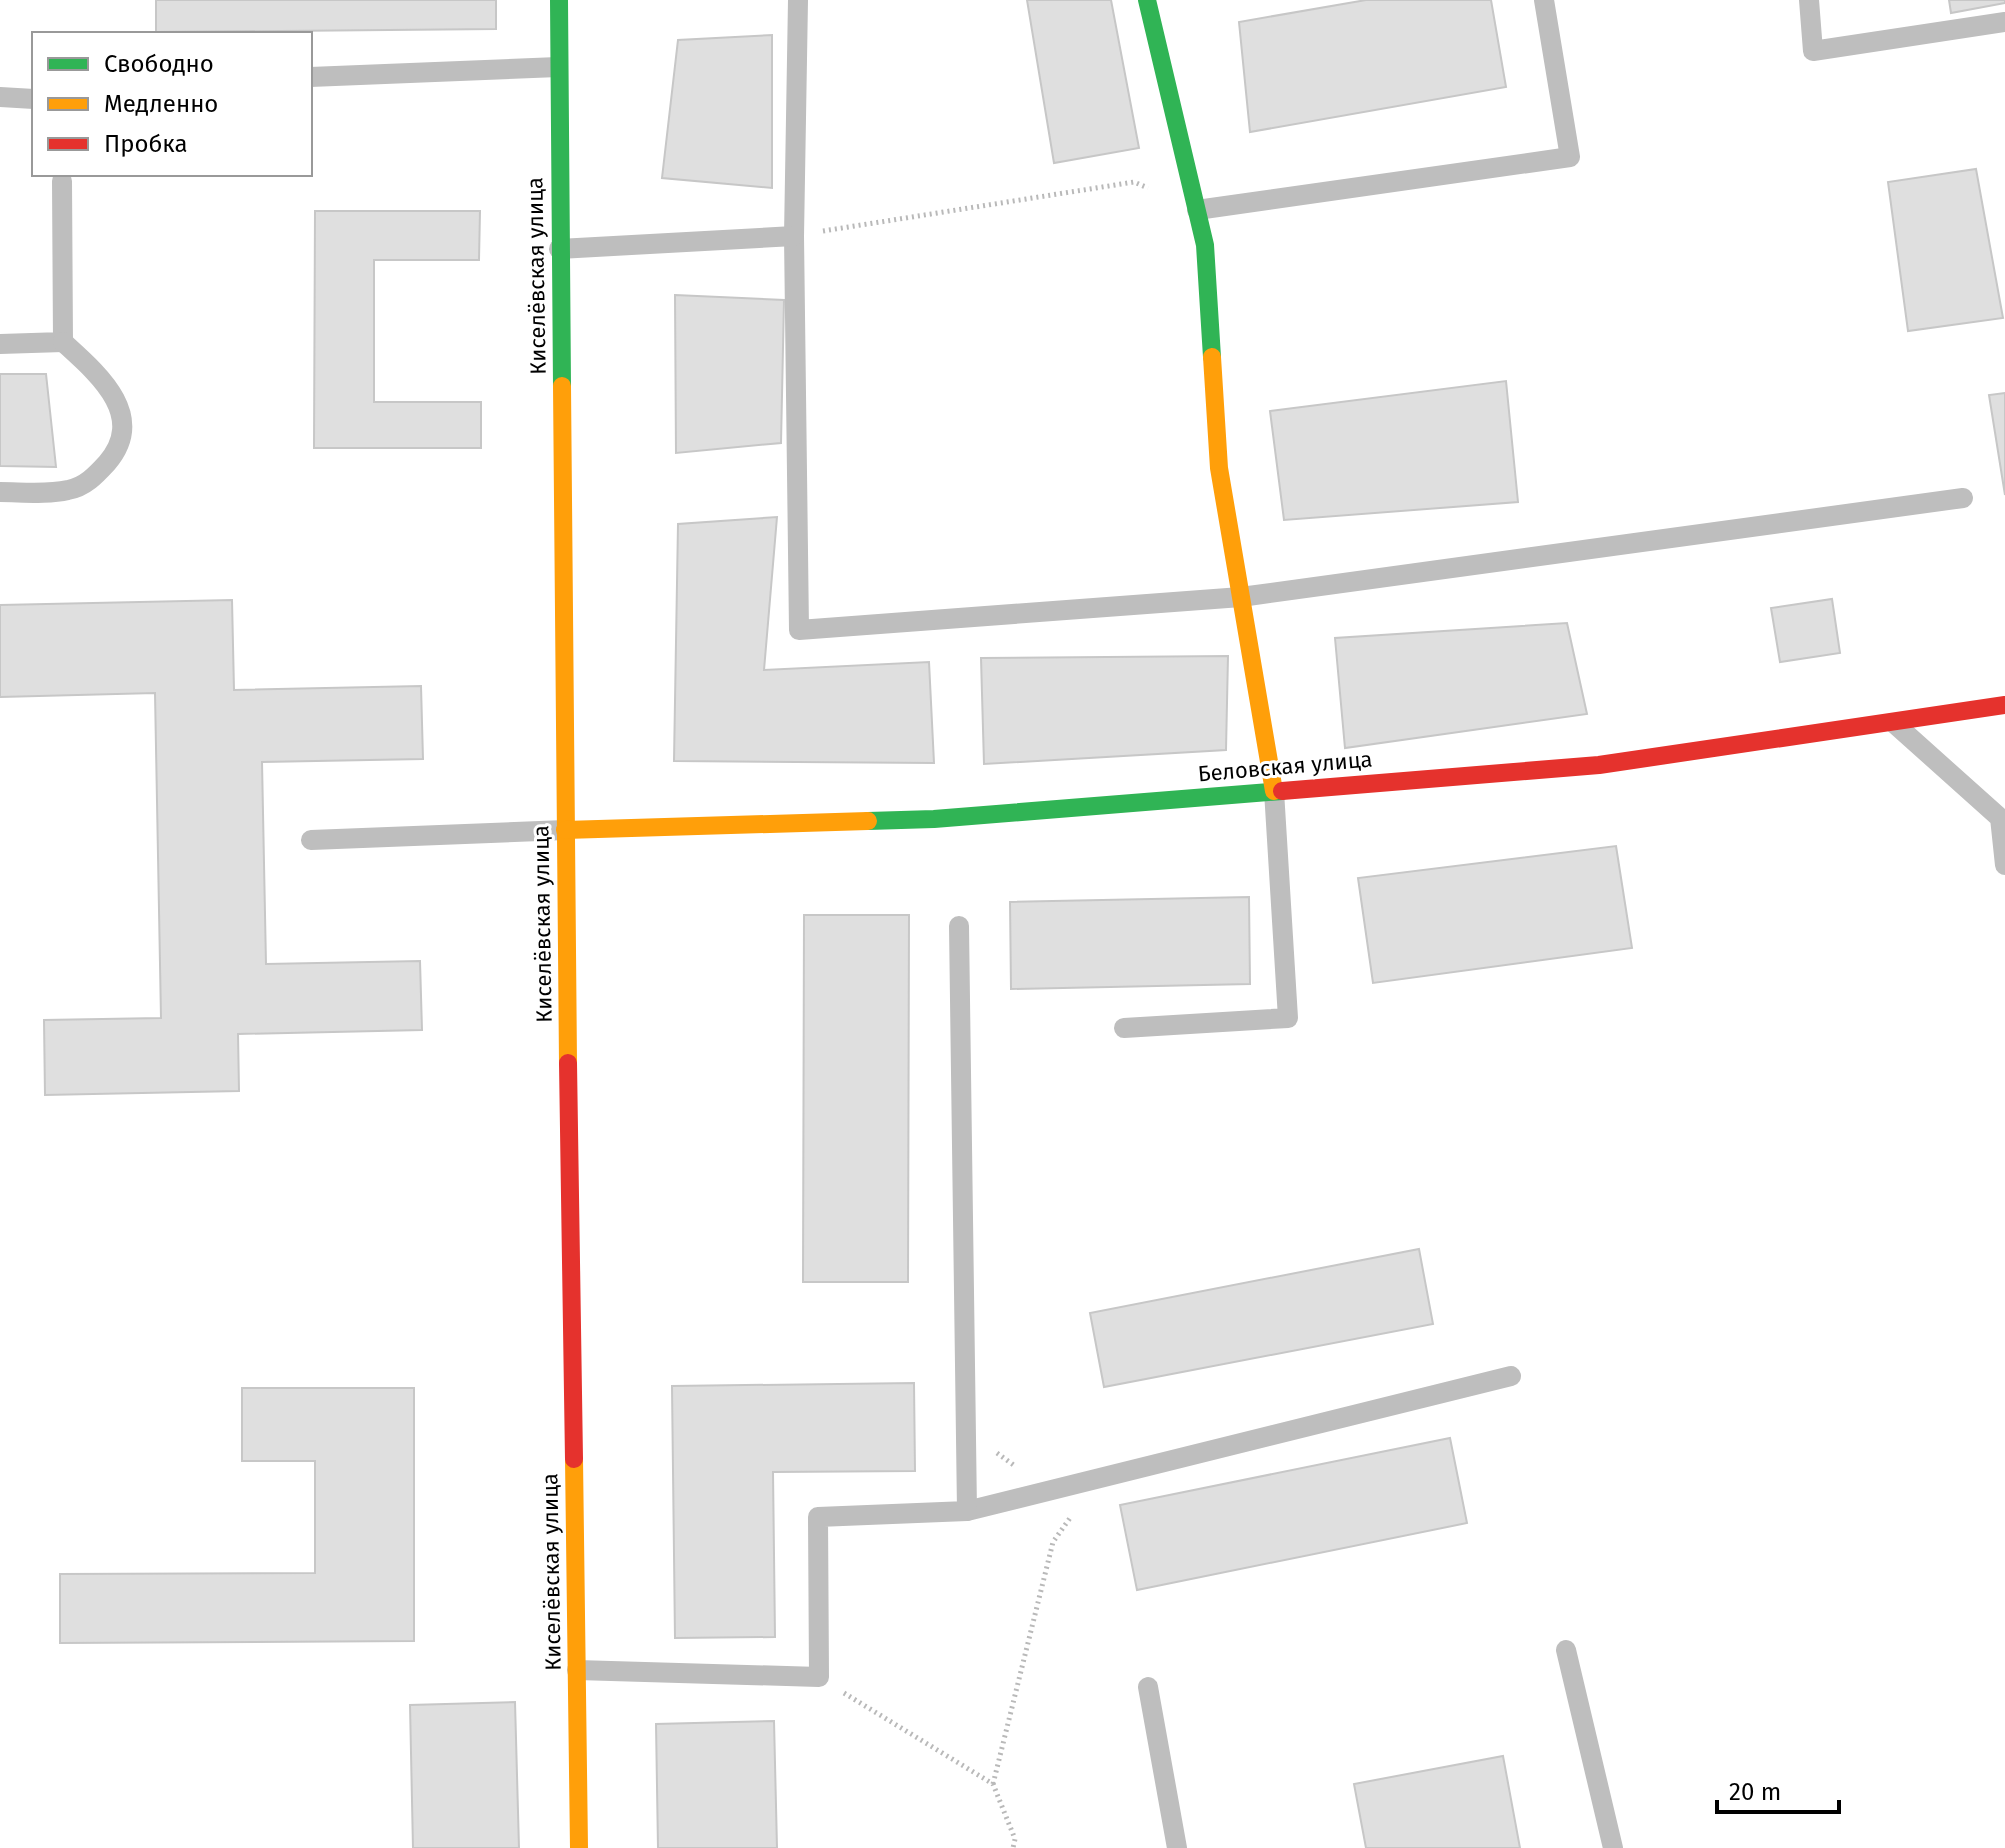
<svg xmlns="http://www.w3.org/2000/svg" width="2005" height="1848" font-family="'Fira Sans',sans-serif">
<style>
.building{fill:#dfdfdf;stroke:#c7c7c7;stroke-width:2}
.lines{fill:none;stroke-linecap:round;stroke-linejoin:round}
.path{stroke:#b9b9b9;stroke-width:5;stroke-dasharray:2 4;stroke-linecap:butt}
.lane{stroke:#bebebe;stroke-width:20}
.fast{stroke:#30b455;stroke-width:18}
.slow{stroke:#ff9f0a;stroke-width:18}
.jam{stroke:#e5322d;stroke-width:18}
.labels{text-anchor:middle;stroke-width:6;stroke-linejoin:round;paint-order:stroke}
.street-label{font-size:22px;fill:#000;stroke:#fff}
</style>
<rect width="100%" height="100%" fill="#fff"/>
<g class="building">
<polygon points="156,0 496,0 496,29 156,32"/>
<polygon points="1027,0 1111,0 1139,148 1054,163"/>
<polygon points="1366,0 1491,0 1506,87 1250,132 1239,22"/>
<polygon points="1949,0 2005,0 2005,3 1951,13"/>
<polygon points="772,35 772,188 662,178 678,40"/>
<polygon points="1976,169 2003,318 1908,331 1888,182"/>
<polygon points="315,211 480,211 479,260 374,260 374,402 481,402 481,448 314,448"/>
<polygon points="675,295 784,300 781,443 676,453"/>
<polygon points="0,374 46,374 56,467 0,466"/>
<polygon points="1506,381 1518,502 1284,520 1270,411"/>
<polygon points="2005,393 2005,495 1989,395"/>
<polygon points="777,517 764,670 929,662 934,763 674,761 678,524"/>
<polygon points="1832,599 1840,653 1780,662 1771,608"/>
<polygon points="232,600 234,690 421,686 423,759 262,762 266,964 420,961 422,1030 238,1034 239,1091 45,1095 44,1020 161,1018 155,693 0,697 0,605"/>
<polygon points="1567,623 1587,714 1345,748 1335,638"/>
<polygon points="1228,656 1226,750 984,764 981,658"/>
<polygon points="1616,846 1632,948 1373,983 1358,878"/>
<polygon points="1249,897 1250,984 1011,989 1010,902"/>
<polygon points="804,915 909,915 908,1282 803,1282"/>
<polygon points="1419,1249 1433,1324 1104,1387 1090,1313"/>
<polygon points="914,1383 915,1471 773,1472 775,1637 675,1638 672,1386"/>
<polygon points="242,1388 414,1388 414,1641 60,1643 60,1574 315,1573 315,1461 242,1461"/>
<polygon points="1450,1438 1467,1523 1137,1590 1120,1505"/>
<polygon points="515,1702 519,1848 413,1848 410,1705"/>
<polygon points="774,1721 777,1848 658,1848 656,1724"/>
<polygon points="1503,1756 1520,1848 1366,1848 1354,1784"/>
</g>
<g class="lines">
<g class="path">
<polyline points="823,231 1134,182 1148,188"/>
<polyline points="997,1453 1015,1466"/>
<polyline points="844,1693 993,1784 1015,1839 1013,1848"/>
<polyline points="993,1784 1053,1542 1070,1518"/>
</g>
<g class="lane">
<polyline points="798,0 794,236 799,630 1241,597 1963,498"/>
<polyline points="1809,0 1813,51 2005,22"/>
<polyline points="310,77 558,67"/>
<polyline points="0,97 34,99"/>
<polyline points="1197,210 1570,157 1544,0"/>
<polyline points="559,249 794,236"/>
<polyline points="0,344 63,342 62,181"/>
<path d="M0 492C21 492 47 495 68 490 85 487 96 475 107 463 148 415 97 373 63 342"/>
<polyline points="1895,724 2000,818 2005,865"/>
<polyline points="311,840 565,830"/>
<polyline points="1124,1028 1288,1018 1274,791"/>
<polyline points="967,1511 1511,1376"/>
<polyline points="1566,1650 1613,1848"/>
<polyline points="577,1670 819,1677 818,1517 967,1511 959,926"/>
<polyline points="1148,1687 1177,1848"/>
</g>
<g class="fast">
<polyline points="559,0 562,386"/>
<polyline points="1147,0 1205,245 1212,357"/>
<polyline points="868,821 934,819 1282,791"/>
</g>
<g class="slow">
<polyline points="1212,357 1219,468 1274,791"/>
<polyline points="562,386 568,1063"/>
<polyline points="565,830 868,821"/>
<polyline points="574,1459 579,1848"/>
</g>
<g class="jam">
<polyline points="1282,791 1599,765 2005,705"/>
<polyline points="568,1063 574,1459"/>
</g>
</g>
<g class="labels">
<g class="street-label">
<text transform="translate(536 276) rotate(-91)" y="8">Киселёвская улица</text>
<text transform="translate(1285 766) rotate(-5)" y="8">Беловская улица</text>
<text transform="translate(542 924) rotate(-91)" y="8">Киселёвская улица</text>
<text transform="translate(551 1572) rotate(-91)" y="8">Киселёвская улица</text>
</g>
</g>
<rect x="32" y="32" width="280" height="144" fill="#ffffff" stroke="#999999" stroke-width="2"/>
<rect x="48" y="58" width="40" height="12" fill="#30b455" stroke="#999999" stroke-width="2"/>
<text x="104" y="72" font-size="24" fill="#000000">Свободно</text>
<rect x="48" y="98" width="40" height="12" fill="#ff9f0a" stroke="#999999" stroke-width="2"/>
<text x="104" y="112" font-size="24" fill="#000000">Медленно</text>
<rect x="48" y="138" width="40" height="12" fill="#e5322d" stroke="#999999" stroke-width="2"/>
<text x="104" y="152" font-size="24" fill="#000000">Пробка</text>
<path d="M1717 1800v12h122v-12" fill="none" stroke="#000000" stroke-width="4"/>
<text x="1729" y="1800" font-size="24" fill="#000000" stroke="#ffffff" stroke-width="6" paint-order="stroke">20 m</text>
</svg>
